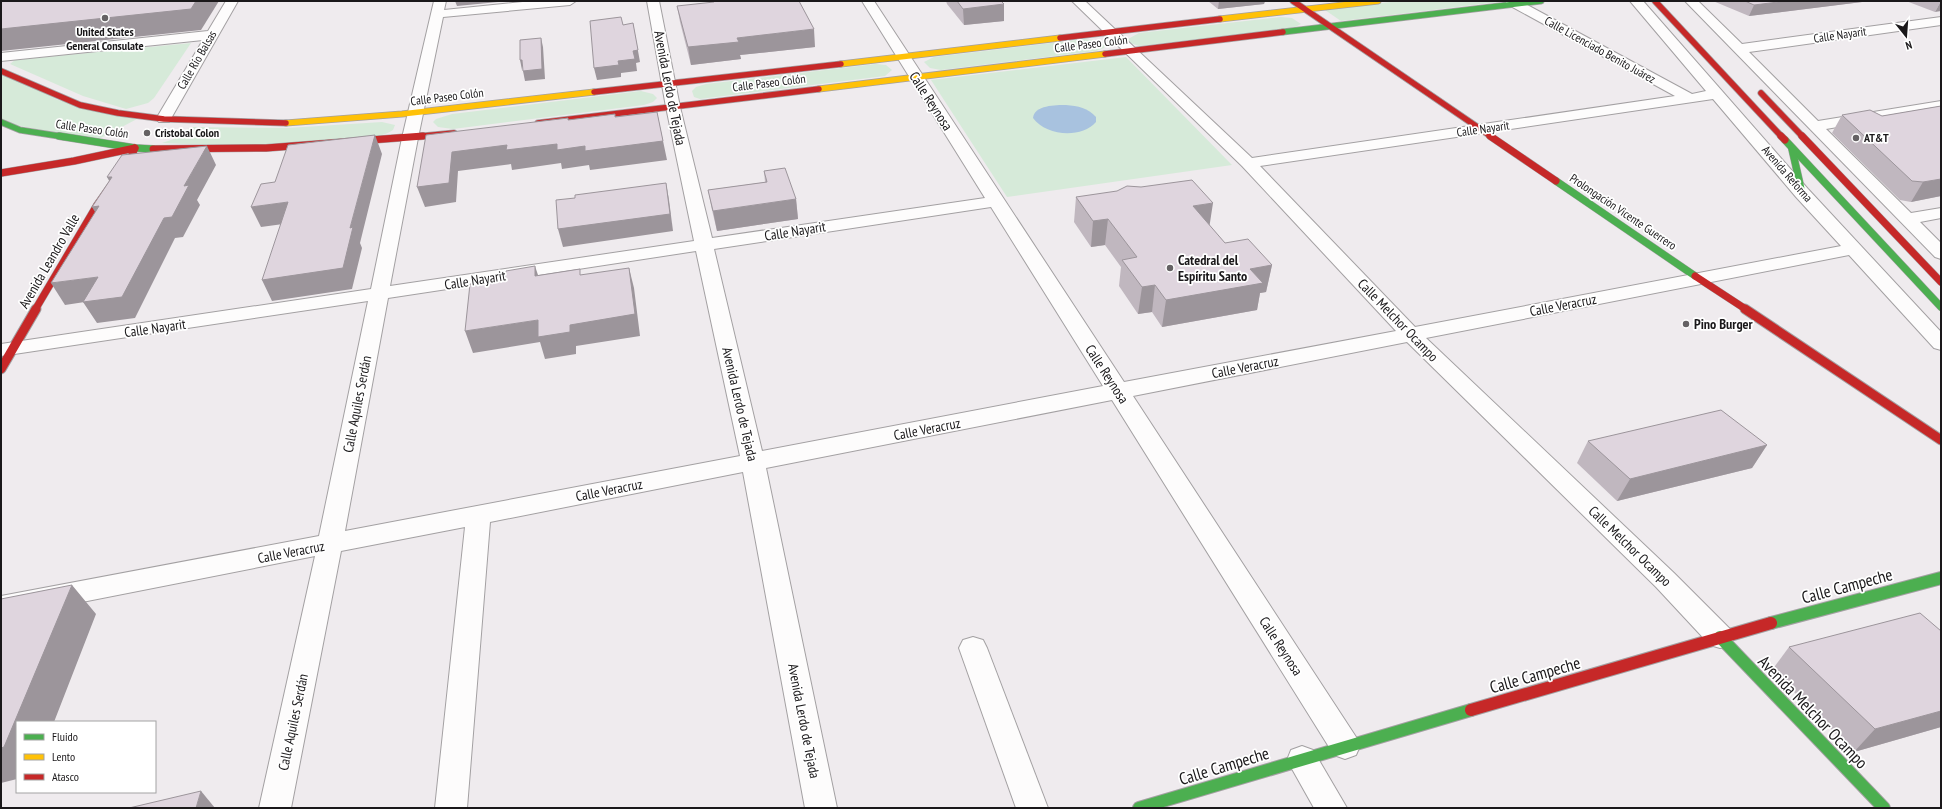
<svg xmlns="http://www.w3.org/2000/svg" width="1942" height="809" font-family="'PT Sans Narrow',sans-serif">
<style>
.green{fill:#d6ead9}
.water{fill:#a8c2df}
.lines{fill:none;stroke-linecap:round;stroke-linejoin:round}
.street-casing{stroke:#a3a0a2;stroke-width:2}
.fast-far2-casing{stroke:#a3a0a2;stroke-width:7}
.fast-far1-casing{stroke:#a3a0a2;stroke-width:8}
.fast-casing{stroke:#a3a0a2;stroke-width:14}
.slow-casing{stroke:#a3a0a2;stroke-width:7}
.jam-far3-casing{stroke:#a3a0a2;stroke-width:7}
.jam-far2-casing{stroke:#a3a0a2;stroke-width:8}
.jam-far1-casing{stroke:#a3a0a2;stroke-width:11}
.jam-casing{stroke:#a3a0a2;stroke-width:14}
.street{fill:#fdfcfc;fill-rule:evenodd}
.fast-far2{stroke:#4caf50;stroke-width:5.5}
.fast-far1{stroke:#4caf50;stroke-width:7}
.fast{stroke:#4caf50;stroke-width:12}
.slow{stroke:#ffc107;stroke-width:5.5}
.jam-far3{stroke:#c62828;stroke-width:5.5}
.jam-far2{stroke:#c62828;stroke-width:7}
.jam-far1{stroke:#c62828;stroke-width:9}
.jam{stroke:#c62828;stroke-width:12}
.wall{fill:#c0b7bf}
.shaded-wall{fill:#9c959b}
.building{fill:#dfd5de;stroke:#9c959b}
.poi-dot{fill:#656264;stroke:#fff;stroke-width:1.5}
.labels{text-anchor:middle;stroke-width:3.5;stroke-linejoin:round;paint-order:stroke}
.far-poi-label{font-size:12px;font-weight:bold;fill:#1a181a;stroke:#fff;text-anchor:start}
.far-street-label{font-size:12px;fill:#1a181a;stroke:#fff}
.street-label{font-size:14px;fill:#1a181a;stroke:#fff}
.poi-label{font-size:14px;font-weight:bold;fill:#1a181a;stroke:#fff;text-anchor:start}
.near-street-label{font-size:17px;fill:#1a181a;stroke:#fff}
</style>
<rect width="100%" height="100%" fill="#efebee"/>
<g class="green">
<polygon points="1398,1 1508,1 1341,21 1325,10"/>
<polygon points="1281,17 1292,18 1301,24 1293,28 1139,46 1130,43 1128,39 1139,33"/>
<polygon points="1085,39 1094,40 1105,45 1104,48 1096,51 941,70 930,68 924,62 934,57"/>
<polygon points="191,43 154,98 148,103 126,109 83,96 10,64 15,60"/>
<polygon points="1126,57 1232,165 1007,197 931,80"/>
<polygon points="876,64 886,65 892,70 885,76 700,99 694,97 692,91 696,87 706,84"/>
<polygon points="1,71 58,100 137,119 95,141 1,122"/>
<polygon points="641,91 653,94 657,98 653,102 644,105 453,129 438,127 433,122 436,119 452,114"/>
<path d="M382 122 395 125 393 130C378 140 357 138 340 140 280 145 221 146 162 143L174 139 191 127 287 128Z"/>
</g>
<path class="water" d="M1066 105C1078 106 1088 108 1096 117V122C1081 139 1046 136 1033 118 1034 105 1056 105 1066 105Z"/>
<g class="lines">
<g class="street-casing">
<g id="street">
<polygon points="226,1 238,1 169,122 159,122 156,119 203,40 1,61 1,53 208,31"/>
<path d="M434 1H446L444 10 532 1H576L570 5 443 17 418 138 390 286 694 241 666 107 647 1H659L680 107 712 238 985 198 862 1H874L1124 382 1396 331 1242 166 1072 1H1085L1252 158 1675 96 1507 4 1505 1H1520L1692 94 1706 91 1630 1H1643L1808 189 1941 332V350L1934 348 1849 255 1426 338 1674 573 1730 629 1734 637 1730 645 1720 648 1710 645 1656 587 1407 342 1133 396 1356 737 1360 746 1356 755 1345 759 1334 755 1112 400 766 468 837 808H805L743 472 490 522 467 808H435L465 527 341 551 291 808H259L315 556 1 618V596L319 536 368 301 1 356V344L371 289 402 138ZM1713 99 1796 197 1841 246 1415 327 1260 166ZM991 207 1103 386 762 451 714 249ZM696 251 740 456 345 531 388 298Z"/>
<polygon points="1685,1 1698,1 1742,44 1941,17 1941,25 1749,52 1818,121 1941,101 1941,109 1826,129 1911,213 1941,208 1941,218 1920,222 1941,243 1941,259 1935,257"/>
<polygon points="973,637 983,640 987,648 1048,808 1016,808 959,648 963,640"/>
<polygon points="1302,746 1313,750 1347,808 1314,808 1287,760 1291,750"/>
</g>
</g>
<g class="fast-far2-casing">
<g id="fast-far2">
<polyline points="1283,32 1541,1"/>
<polyline points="1,122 20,130 65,137"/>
</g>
</g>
<g class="fast-far1-casing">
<g id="fast-far1">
<polyline points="59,136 135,148 153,149"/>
<polyline points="1785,140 1941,307"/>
<polyline points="1792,149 1802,193"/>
<polyline points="1556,181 1695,276"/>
</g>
</g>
<g class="fast-casing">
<g id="fast">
<polyline points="1771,623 1941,578"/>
<polyline points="1720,637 1884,808"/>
<polyline points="1139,808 1471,710"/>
</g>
</g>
<g class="slow-casing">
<g id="slow">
<polyline points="1220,19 1378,1"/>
<polyline points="841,64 1060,38"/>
<polyline points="819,89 1105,54"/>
<polyline points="286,123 402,114 594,92"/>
</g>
</g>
<g class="jam-far3-casing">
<g id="jam-far3">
<polyline points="1293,1 1492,137"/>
<polyline points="1655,1 1782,137"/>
<polyline points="1060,38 1220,19"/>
<polyline points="1105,54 1283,32"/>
<polyline points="1,71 80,105 118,113 164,119 286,123"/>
<polyline points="594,92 841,64"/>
<polyline points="1761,93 1803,137"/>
<polyline points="538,123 819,89"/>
<polyline points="412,137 454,133"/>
</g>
</g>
<g class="jam-far2-casing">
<g id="jam-far2">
<polyline points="1490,136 1556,181"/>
<polyline points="1781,136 1785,140"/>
<polyline points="1802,136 1941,282"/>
<polyline points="153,149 266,148 423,136"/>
<polyline points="1,173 74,161 135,148"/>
<polyline points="1695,276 1747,310"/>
<polyline points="35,310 97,205 131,157 135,148"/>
</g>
</g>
<g class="jam-far1-casing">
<g id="jam-far1">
<polyline points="1745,309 1941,440"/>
<polyline points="1,369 36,309"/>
</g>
</g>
<g class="jam-casing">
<polyline id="jam" points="1471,710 1771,623"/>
</g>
<use href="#street" class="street"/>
<use href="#fast-far2" class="fast-far2"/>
<use href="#fast-far1" class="fast-far1"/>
<use href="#fast" class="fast"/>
<use href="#slow" class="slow"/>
<use href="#jam-far3" class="jam-far3"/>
<use href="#jam-far2" class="jam-far2"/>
<use href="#jam-far1" class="jam-far1"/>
<use href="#jam" class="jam"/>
</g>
<g class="wall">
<polygon points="946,1 1001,1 1004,21 964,25 947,4"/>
<polygon points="1208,1 1265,1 1264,4 1218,9"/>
<polygon points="1713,1 1870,1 1749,16"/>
<polygon points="1906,1 1941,1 1935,12"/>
<polygon points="677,6 815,47 740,55 741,59 691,65 680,22"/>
<polygon points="1941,106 1941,196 1911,202 1900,200 1832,133 1842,115 1882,116"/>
<polygon points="764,171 796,199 798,219 717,231 712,210 708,190 765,182"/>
<polygon points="1076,197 1209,225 1225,243 1272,265 1266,292 1260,293 1257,310 1162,327 1152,312 1138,314 1119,286 1121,267 1105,245 1091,247 1074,222"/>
<polygon points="1588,441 1767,445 1752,468 1617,501 1577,463"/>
<polygon points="1941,631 1941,727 1854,752 1772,670 1789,647"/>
</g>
<g class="shaded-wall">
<polygon points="196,1 219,1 201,30 1,51 1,29"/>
<polygon points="455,1 498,1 498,2 457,6"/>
<polygon points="1219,1 1265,1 1264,4 1218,9"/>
<polygon points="1786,1 1870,1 1749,16 1754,5"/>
<polygon points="1941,1 1941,11 1935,12"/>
<polygon points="1004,4 1004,21 964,25 963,9"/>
<polygon points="633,23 640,62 636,63 637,71 621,73 621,77 597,80 594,68 633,51"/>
<polygon points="814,29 815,47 740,55 741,59 691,65 688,47 737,38"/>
<polygon points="541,38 543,47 545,79 525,81 523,71"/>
<polygon points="520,60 522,60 522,70"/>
<polygon points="657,112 667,160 590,170 589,165 562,169 561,163 512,170 511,164 458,171 456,202 425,207 417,187 452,152"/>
<polygon points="375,135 382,154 360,243 362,248 352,289 272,301 262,280 350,228"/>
<polygon points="207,146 216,165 197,200 200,205 183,237 175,238 135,318 97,323 83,302 164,218 184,186"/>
<polygon points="107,177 112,177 118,197"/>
<polygon points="1941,179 1941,196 1911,202 1923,182"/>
<polygon points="666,183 669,200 673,231 563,247 558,229"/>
<polygon points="796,199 798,219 717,231 713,211"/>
<polygon points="288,202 298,222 261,227 251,207"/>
<polygon points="1213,203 1209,229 1193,206"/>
<polygon points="99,206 104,227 92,207"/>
<polygon points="1108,219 1105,245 1091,247 1093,221"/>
<polygon points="1272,265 1266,292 1260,293 1257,310 1162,327 1166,300 1250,269"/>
<polygon points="535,266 542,287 535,276"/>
<polygon points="629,268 634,288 640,336 576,346 576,354 545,359 540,342 473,353 465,331 538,320 570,325"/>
<polygon points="98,277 111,298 65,305 51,283"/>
<polygon points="1155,285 1152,312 1138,314 1142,287"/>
<polygon points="1767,445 1752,468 1617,501 1630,479"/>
<polygon points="72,585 96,614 54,722 17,722 17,779 1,783 1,748"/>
<polygon points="1941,711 1941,727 1854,752 1875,729"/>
<polygon points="201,791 215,808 196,808"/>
</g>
<g class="building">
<polygon points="1,1 196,1 191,9 1,29"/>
<polygon points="714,1 799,1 814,29 737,38 739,42 688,47 677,6 714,2"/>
<polygon points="957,1 1001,1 1004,4 963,9"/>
<polygon points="1745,1 1786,1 1754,5"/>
<polygon points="621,17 623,25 633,23 638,50 633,51 635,59 618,61 619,65 594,68 590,21"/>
<polygon points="541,38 542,69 523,71 522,60 520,60 520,40"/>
<polygon points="1941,106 1941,179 1923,182 1912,181 1842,115 1870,110 1882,116"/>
<polygon points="657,112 663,141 585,151 585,146 557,150 557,144 506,150 507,145 452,152 449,183 417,187 426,135 568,118 568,120 615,114 615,117"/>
<polygon points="375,135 350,228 353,227 343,268 262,280 288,202 251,207 261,184 275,182 288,145"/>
<polygon points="207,146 184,186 189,185 172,217 164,218 122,297 83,302 98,277 51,283 99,206 92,207 112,177 107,177 122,155"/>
<polygon points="785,168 796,199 713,211 708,190 767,182 764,171"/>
<polygon points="1192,180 1213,203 1193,206 1225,243 1248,239 1272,265 1250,269 1263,283 1166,300 1155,285 1142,287 1122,260 1137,257 1108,219 1093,221 1076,197 1117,191 1127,186 1141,187"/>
<polygon points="666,183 670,214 558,229 556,200 575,198 575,195"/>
<polygon points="535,266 535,276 580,269 580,275 629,268 635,314 570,325 570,332 538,337 538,320 465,331 470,284 505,279 506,271"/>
<polygon points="1721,410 1767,445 1630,479 1588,441"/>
<polygon points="72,585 4,747 1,748 1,599"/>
<polygon points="1920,613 1941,631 1941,711 1875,729 1789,647"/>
<polygon points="201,791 196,808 129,808"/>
</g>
<g class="poi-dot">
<circle cx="105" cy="18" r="4"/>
<circle cx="147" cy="133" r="4"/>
<circle cx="1856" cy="138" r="4"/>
<circle cx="1170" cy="268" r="4"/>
<circle cx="1686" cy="324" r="4"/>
</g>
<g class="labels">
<g class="far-poi-label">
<text x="105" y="36" text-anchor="middle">United States<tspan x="105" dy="14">General Consulate</tspan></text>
<text x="155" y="137">Cristobal Colon</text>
<text x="1864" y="142">AT&amp;T</text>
</g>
<g class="far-street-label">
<text transform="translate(1840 35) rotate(-8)" y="4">Calle Nayarit</text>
<text transform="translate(1091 44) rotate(-7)" y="4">Calle Paseo Colón</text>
<text transform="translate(1600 50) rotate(29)" y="4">Calle Licenciado Benito Juárez</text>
<text transform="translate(197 60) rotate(-60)" y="4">Calle Río Balsas</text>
<text transform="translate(769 83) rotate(-7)" y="4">Calle Paseo Colón</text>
<text transform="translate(447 97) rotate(-7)" y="4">Calle Paseo Colón</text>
<text transform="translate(92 129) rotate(8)" y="4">Calle Paseo Colón</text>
<text transform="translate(1483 129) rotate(-8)" y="4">Calle Nayarit</text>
<text transform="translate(1787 174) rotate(49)" y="4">Avenida Reforma</text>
<text transform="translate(1623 212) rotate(34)" y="4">Prolongación Vicente Guerrero</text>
</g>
<g class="street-label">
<text transform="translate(670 88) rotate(79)" y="5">Avenida Lerdo de Tejada</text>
<text transform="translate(931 101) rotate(57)" y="5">Calle Reynosa</text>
<text transform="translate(795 231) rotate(-9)" y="5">Calle Nayarit</text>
<text transform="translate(49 261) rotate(-60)" y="5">Avenida Leandro Valle</text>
<text transform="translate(475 280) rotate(-9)" y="5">Calle Nayarit</text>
<text transform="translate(1563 305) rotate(-11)" y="5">Calle Veracruz</text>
<text transform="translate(1398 320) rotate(46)" y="5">Calle Melchor Ocampo</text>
<text transform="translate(155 328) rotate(-8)" y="5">Calle Nayarit</text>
<text transform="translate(1245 367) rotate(-11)" y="5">Calle Veracruz</text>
<text transform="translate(1107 374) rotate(57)" y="5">Calle Reynosa</text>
<text transform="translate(357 404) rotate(-79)" y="5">Calle Aquiles Serdán</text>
<text transform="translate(740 404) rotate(77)" y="5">Avenida Lerdo de Tejada</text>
<text transform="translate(927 429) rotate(-11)" y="5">Calle Veracruz</text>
<text transform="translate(609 490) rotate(-11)" y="5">Calle Veracruz</text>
<text transform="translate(1630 546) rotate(44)" y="5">Calle Melchor Ocampo</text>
<text transform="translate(291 552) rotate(-11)" y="5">Calle Veracruz</text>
<text transform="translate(1281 646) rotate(57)" y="5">Calle Reynosa</text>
<text transform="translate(804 721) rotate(79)" y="5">Avenida Lerdo de Tejada</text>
<text transform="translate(293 722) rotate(-78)" y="5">Calle Aquiles Serdán</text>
</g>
<g class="poi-label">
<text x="1178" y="265">Catedral del<tspan x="1178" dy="16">Espíritu Santo</tspan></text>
<text x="1694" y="329">Pino Burger</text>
</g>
<g class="near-street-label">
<text transform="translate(1847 586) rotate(-15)" y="6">Calle Campeche</text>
<text transform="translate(1535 675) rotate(-16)" y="6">Calle Campeche</text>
<text transform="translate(1813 712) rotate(46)" y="6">Avenida Melchor Ocampo</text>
<text transform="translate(1224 766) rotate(-17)" y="6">Calle Campeche</text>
</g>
</g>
<rect width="1942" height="809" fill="none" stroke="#1a181a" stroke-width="4"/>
<rect x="16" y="721" width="140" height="72" fill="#ffffff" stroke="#a3a3a3"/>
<rect x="24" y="734" width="20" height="6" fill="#4caf50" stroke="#a3a3a3"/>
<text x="52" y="741" font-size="12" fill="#1a181a">Fluido</text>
<rect x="24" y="754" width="20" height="6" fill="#ffc107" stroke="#a3a3a3"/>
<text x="52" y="761" font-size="12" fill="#1a181a">Lento</text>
<rect x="24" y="774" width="20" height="6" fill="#c62828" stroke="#a3a3a3"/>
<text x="52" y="781" font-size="12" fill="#1a181a">Atasco</text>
<g transform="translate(1906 36) rotate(163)" stroke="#ffffff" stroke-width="3" paint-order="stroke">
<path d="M0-3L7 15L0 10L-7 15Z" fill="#1a181a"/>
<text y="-6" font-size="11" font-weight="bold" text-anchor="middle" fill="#1a181a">N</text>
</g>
</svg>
